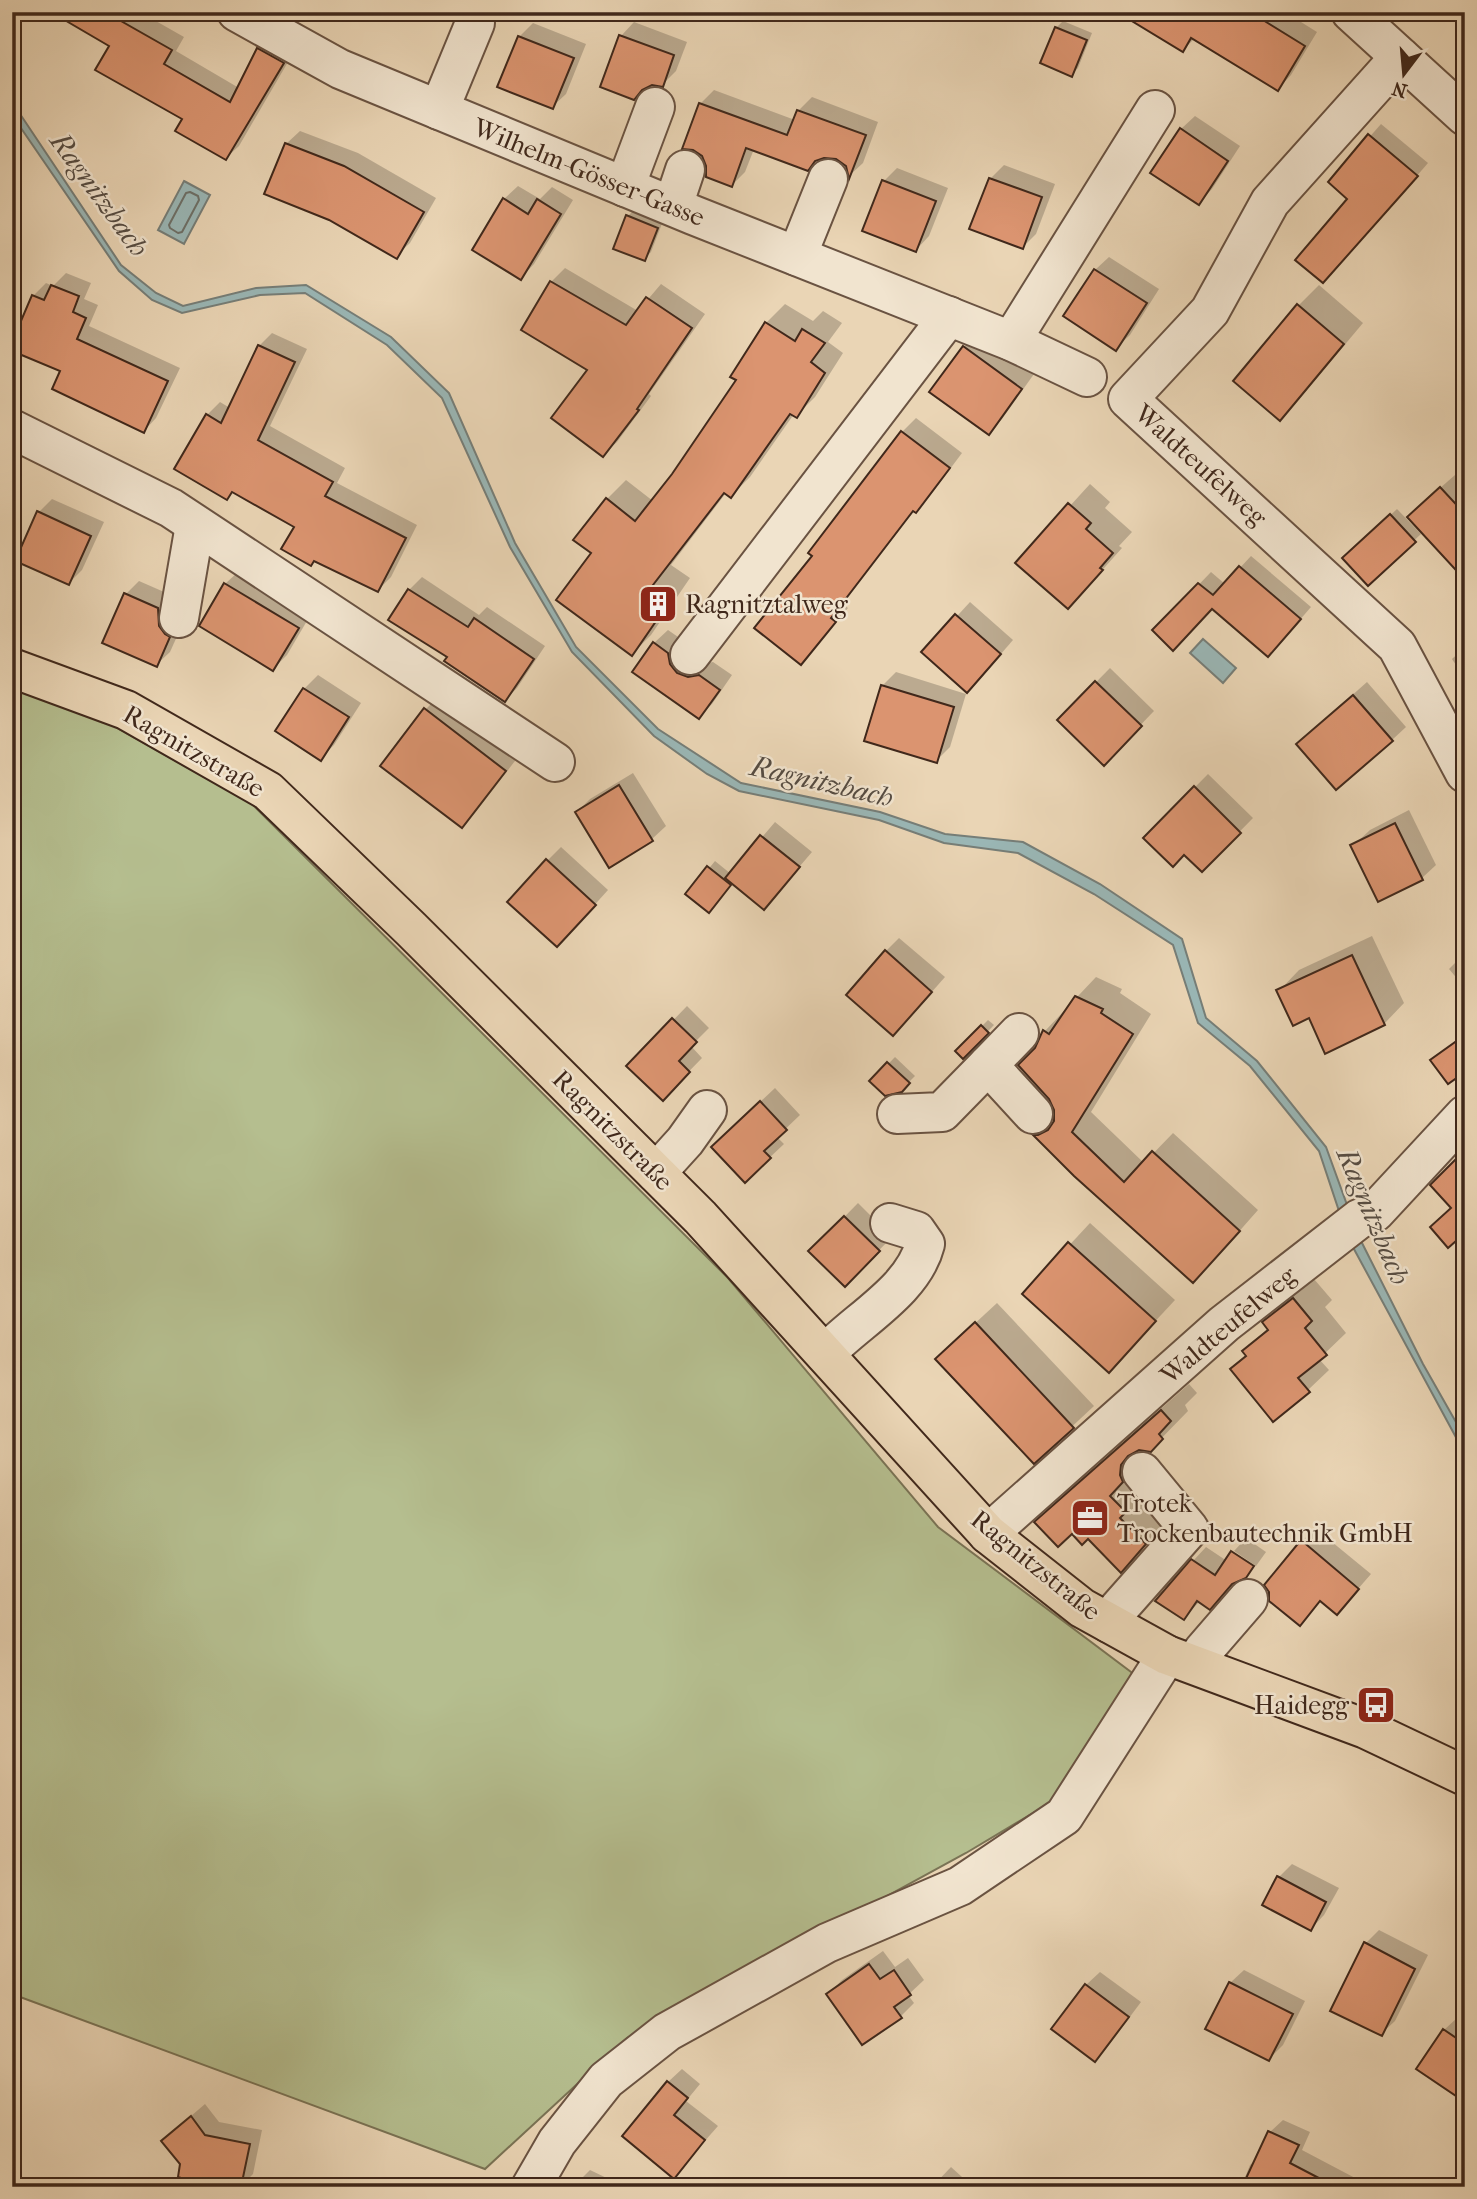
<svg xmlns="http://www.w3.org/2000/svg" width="1477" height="2199" font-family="'IM FELL French Canon',serif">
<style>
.green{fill:#b5be8f;stroke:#7a7355;stroke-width:2}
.water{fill:#9ab7b6;stroke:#767e78;stroke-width:2}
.shadow{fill:#0003}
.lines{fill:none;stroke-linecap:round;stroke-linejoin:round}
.shore{stroke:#6d7068;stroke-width:2}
.building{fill:#db9470;stroke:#40281b;stroke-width:2}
.minor-casing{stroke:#6a5342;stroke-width:42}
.major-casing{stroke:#40281b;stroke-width:42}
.minor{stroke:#f1e4cf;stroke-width:38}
.major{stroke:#ead5b5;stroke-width:38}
.labels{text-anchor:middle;stroke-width:5;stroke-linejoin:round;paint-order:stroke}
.street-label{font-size:26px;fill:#40281b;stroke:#f1e4cf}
.poi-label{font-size:26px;fill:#40281b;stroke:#f1e4cf;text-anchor:start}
.water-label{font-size:28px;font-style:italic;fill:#564c42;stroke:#f1e4cf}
</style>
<rect width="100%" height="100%" fill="#ead5b5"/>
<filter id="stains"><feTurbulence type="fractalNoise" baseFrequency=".00286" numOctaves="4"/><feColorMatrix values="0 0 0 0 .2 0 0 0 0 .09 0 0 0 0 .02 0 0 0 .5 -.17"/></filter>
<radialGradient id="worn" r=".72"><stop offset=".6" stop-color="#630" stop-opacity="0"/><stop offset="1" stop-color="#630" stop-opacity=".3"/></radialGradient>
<polygon class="green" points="12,689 64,698 252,804 728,1278 938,1527 1135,1675 1060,1797 966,1853 627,2038 485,2169 12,1994"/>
<g class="water">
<polygon points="12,102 121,265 156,293 183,306 256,288 306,285 391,337 449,393 515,543 576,647 658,729 741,783 880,812 945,834 1023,842 1100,884 1182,939 1206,1018 1257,1061 1326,1147 1358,1235 1423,1364 1465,1438 1465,1454 1348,1238 1319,1151 1250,1066 1198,1023 1173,945 1094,894 1018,853 944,843 879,820 739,791 707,774 654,736 572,652 510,547 442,398 387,345 305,293 260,295 182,313 152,300 119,271 12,115"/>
<polygon points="184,181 210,195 184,244 158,230"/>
<polygon points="1203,639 1236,668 1223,683 1190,653"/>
</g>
<g class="shadow">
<polygon points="54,12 140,12 184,37 176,51 239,88 259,49 271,37 295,50 239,146 226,158 112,45"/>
<polygon points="338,12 370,12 360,22"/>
<polygon points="1145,12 1285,12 1317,32 1291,75 1278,89 1195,38 1183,50"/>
<polygon points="1063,21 1092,33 1078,68 1071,75 1056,28"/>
<polygon points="634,22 687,42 676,71 662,85 621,36"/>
<polygon points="533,23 586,44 566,94 552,107 519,37"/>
<polygon points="714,90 795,120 798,111 812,97 878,122 863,163 850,175 847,165 836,157 818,158 807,169 754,149 745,172 732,185 700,104"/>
<polygon points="1195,116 1240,146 1212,189 1199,203 1181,129"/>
<polygon points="1381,124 1428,163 1377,222 1330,182"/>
<polygon points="300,131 358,153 436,198 410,243 396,256 286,144"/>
<polygon points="1004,165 1055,184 1036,234 1023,247 990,179"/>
<polygon points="897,168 948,188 929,236 916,250 884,181"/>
<polygon points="518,186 540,199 552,187 573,200 534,264 521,278 504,199"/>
<polygon points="634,210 663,221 651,252 644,259 628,216"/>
<polygon points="1109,257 1159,289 1130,335 1116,348 1095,270"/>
<polygon points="565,268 638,311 661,284 705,314 649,394 651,396 617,442 603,455 590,369 551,282"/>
<polygon points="66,273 91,283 84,299 98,305 89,326 180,368 156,418 144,431 33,296 46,283 53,286"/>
<polygon points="1319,285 1363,323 1300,398 1280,418 1298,306"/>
<polygon points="785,304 813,321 823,311 842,323 828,342 843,353 815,397 796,416 794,414 750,477 731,496 726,493 671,565 690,578 651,635 632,654 593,553 607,499 626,480 653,501 739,380 766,323"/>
<polygon points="272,333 307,349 270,426 345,468 337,483 417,525 391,577 378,590 296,526 233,491 227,498 207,415 220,402 230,408 259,346"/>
<polygon points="978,333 1034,374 1002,419 989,432 964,347"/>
<polygon points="916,418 962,453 929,497 915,510 843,604 848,608 801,663 814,556 810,553 902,432"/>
<polygon points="1455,475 1465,485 1465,577 1423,503"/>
<polygon points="1090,484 1110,502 1105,508 1132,532 1119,546 1122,548 1088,586 1018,563"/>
<polygon points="52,499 104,522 82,570 69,583 39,512"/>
<polygon points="1397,509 1421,534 1368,583 1345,558"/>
<polygon points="1251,556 1311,607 1279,644 1212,607 1155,630 1211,572 1225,584"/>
<polygon points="239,571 311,614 287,655 273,669 225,584"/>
<polygon points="422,577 479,615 487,607 545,646 517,688 505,700 450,656 390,620 409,590"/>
<polygon points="139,581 171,595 183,623 170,652 156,665 126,594"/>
<polygon points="970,602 1013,640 981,677 924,652"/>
<polygon points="668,630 681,639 702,664 713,662 732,675 712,704 699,717 654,643"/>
<polygon points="1465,647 1465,679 1452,659"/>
<polygon points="1110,668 1154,711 1104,763 1059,720"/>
<polygon points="896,672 966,694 950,747 936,761 882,686"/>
<polygon points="318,675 361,703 334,745 320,759 277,730 304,689"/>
<polygon points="1367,682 1406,727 1392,740 1312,731"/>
<polygon points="439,696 518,757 475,813 461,826 425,710"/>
<polygon points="633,773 666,826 652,839 610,865 577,812 590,799"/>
<polygon points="1208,774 1253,818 1202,870 1184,853 1145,838"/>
<polygon points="1409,810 1436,865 1422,878 1356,843 1370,830"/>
<polygon points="775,822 812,852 764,908 732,882 715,904 688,894 715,861 731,874"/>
<polygon points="561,847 608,890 571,931 547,861"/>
<polygon points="1372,936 1404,1003 1384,1024 1279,991 1299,970"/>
<polygon points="899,938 945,977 907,1020 886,951"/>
<polygon points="1465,953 1465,988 1449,969"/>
<polygon points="1096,977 1122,989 1120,993 1151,1014 1091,1112 1144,1163 1173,1133 1258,1210 1213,1261 1035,1135 1054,1116 1056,1110 1037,1049 1045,1031"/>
<polygon points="687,1006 709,1028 691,1046 702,1058 663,1098 629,1066"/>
<polygon points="988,1020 994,1025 963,1057 957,1051"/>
<polygon points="895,1057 915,1076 901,1090 872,1081"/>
<polygon points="775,1088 800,1115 777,1137 784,1144 745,1181 727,1133"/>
<polygon points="858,1203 892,1237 845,1285 811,1251"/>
<polygon points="1090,1223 1175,1300 1109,1371 1024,1294"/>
<polygon points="1314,1279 1332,1300 1325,1307 1346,1333 1319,1359 1329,1370 1308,1390 1232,1370 1247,1355 1244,1351 1268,1328 1264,1323 1284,1302"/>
<polygon points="997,1303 1094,1406 1034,1462 958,1339"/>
<polygon points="1189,1384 1197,1393 1185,1405 1188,1411 1150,1450 1148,1450 1149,1453 1136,1468 1172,1516 1121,1570 1088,1536 1037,1522 1063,1495"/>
<polygon points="1315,1528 1371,1574 1337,1613 1321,1600 1299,1624 1302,1541"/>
<polygon points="1246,1538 1266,1552 1256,1566 1234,1551"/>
<polygon points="1206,1547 1227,1561 1233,1552 1253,1568 1245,1576 1200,1601 1184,1618 1193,1561"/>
<polygon points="1292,1864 1339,1888 1324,1915 1311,1929 1279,1877"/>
<polygon points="1379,1930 1428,1955 1395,2021 1381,2034 1366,1943"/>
<polygon points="883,1951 895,1967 908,1958 924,1980 908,1995 914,2003 901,2016 828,1994 842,1980"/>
<polygon points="1244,1970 1305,2001 1283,2045 1269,2059 1230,1983"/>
<polygon points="1100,1972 1141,2002 1108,2046 1095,2059 1086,1985"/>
<polygon points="1458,2017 1465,2022 1465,2100 1444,2030"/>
<polygon points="682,2069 700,2084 686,2101 718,2126 674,2176 668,2082"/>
<polygon points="205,2104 219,2122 262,2130 253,2174 240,2187 189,2178 182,2164 177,2128"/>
<polygon points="1283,2120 1310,2132 1302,2150 1357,2179 1353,2187 1241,2187 1250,2165 1258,2158 1270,2132"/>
<polygon points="951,2167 973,2187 932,2187"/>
<polygon points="590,2170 615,2182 613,2187 573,2187"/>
</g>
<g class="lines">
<polygon class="shore" points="190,192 198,196 199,200 182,232 178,233 170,228 169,225 186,193"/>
</g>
<g class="building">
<polygon points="51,12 105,12 172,50 164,64 230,102 257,48 284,63 226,160 175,131 182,119 95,70 109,46"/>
<polygon points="1117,12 1250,12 1305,46 1278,91 1191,38 1183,52"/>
<polygon points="1055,27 1087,40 1072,77 1040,63"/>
<polygon points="619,35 674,55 663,87 652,85 642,90 634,100 600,87"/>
<polygon points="518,36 574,58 553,109 497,87"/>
<polygon points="699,103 787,135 797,110 866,135 849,179 846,166 836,159 824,158 815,161 808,171 746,148 732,187 706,177 706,166 702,156 693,150 682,149"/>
<polygon points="1180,128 1228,161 1199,205 1150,173"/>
<polygon points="1368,134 1418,176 1323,283 1295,260 1347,199 1328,182"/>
<polygon points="285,143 344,166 424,212 397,259 329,220 264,194"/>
<polygon points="989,178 1042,197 1023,249 969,229"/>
<polygon points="882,180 936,201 916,252 862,231"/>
<polygon points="503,198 528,214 537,199 561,214 521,280 472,250"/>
<polygon points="626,215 658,228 645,261 613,249"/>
<polygon points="1094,269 1147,303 1116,351 1063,316"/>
<polygon points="550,281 626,325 646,297 692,328 637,409 639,410 603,457 551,418 587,370 521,330"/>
<polygon points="51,285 79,296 73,312 86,318 77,339 168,381 144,433 52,389 60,371 12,351 12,342 32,295 44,300"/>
<polygon points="1297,304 1344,344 1280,421 1233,381"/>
<polygon points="765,322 795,341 802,329 825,343 811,362 825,373 797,418 790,414 731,498 724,493 653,585 672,598 632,656 556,600 591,553 573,540 606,498 635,521 672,474 736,380 730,377"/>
<polygon points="258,345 295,362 258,440 333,482 325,496 406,538 378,592 314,561 311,566 281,549 294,527 232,492 227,500 174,469 206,414 221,423"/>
<polygon points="963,346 1022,389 989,435 929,392"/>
<polygon points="901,431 950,468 916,513 913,511 831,618 836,622 801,665 754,628 812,556 808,553"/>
<polygon points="1440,487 1465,514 1465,580 1407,517"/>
<polygon points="1068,503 1091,523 1086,529 1113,553 1100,568 1103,570 1068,609 1015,563"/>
<polygon points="37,511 91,536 69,585 15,561"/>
<polygon points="1390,514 1416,542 1368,586 1342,558"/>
<polygon points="1239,566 1301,619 1268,657 1212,609 1173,651 1152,630 1198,583 1213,595"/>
<polygon points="224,583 299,628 273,671 199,626"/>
<polygon points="408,589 468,627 474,618 534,659 505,702 444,661 447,657 388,620"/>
<polygon points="124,593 158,608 159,626 165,634 170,637 157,667 102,643"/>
<polygon points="955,614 1001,654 967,693 921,652"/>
<polygon points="653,642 668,653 670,664 677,673 688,677 699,675 720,690 699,719 632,672"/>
<polygon points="1095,681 1142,726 1104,766 1057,720"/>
<polygon points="881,685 954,707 937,763 864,741"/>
<polygon points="303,688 349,717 321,761 275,731"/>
<polygon points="1353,695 1393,741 1336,790 1296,744"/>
<polygon points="424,708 506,771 462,828 380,766"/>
<polygon points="619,785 653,841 609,868 575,812"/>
<polygon points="1194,786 1241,833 1202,872 1184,855 1173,867 1143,838"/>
<polygon points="1395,823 1423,880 1378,902 1350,845"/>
<polygon points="760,835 800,867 764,910 725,878"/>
<polygon points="546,859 596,905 557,947 507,902"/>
<polygon points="707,866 731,885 709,913 685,894"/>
<polygon points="885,950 932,992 893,1036 846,995"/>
<polygon points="1352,955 1385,1025 1325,1054 1309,1018 1293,1026 1276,990"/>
<polygon points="1075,996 1103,1009 1101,1013 1133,1034 1072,1132 1124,1182 1152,1151 1240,1231 1193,1283 1074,1176 1033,1135 1038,1135 1048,1130 1054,1121 1054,1110 1049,1099 1018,1065 1035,1048 1043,1030 1049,1034"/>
<polygon points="672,1018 697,1042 679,1061 690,1072 663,1101 626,1066"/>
<polygon points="981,1025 989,1033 963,1059 955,1051"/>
<polygon points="1465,1035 1465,1072 1448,1084 1430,1060"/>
<polygon points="887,1062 910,1083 902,1092 885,1096 869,1081"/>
<polygon points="760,1101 787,1130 764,1151 771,1158 745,1183 711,1147"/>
<polygon points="1465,1150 1465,1233 1448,1248 1430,1227 1451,1208 1430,1185"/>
<polygon points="844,1216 880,1251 845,1287 808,1251"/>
<polygon points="1068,1242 1156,1321 1109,1373 1022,1294"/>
<polygon points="1293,1298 1312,1321 1305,1328 1327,1355 1298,1378 1310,1392 1273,1422 1230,1369 1246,1356 1242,1351 1268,1330 1262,1322"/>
<polygon points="975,1322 1074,1428 1034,1464 935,1359"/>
<polygon points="1161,1410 1171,1421 1159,1434 1163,1439 1151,1452 1139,1450 1128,1456 1121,1465 1120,1475 1123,1482 1110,1496 1126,1512 1120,1518 1146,1544 1121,1573 1088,1539 1082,1545 1072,1534 1058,1547 1034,1522"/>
<polygon points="1301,1540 1359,1589 1337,1615 1320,1601 1300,1626 1269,1601 1269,1592 1264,1585"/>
<polygon points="1231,1551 1254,1566 1246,1578 1232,1584 1210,1610 1197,1601 1184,1620 1155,1601 1191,1559 1215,1575"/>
<polygon points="1277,1876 1326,1902 1311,1931 1262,1905"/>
<polygon points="1364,1942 1415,1969 1382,2036 1330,2011"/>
<polygon points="869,1964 880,1979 894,1970 911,1995 894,2007 902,2018 862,2045 826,1994"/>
<polygon points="1229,1982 1293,2014 1269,2061 1205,2029"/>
<polygon points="1085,1984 1129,2017 1095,2062 1051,2029"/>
<polygon points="1443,2029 1465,2044 1465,2102 1416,2069"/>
<polygon points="667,2081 688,2098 674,2115 705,2140 674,2179 622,2136"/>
<polygon points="191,2116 205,2135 250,2144 241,2187 186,2187 187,2180 178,2177 180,2164 161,2141"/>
<polygon points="1268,2131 1299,2145 1290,2163 1336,2187 1242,2187"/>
</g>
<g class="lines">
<g class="minor-casing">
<g id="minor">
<polyline points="237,12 340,69 693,215 1011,341 1087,377"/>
<polyline points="1351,12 1465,116"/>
<polyline points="1400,57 1270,202 1210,311 1128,399 1397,646 1465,773"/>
<polyline points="439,110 475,23"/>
<polyline points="625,187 655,107"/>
<polyline points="673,206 685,170"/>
<polyline points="797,256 828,179"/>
<polyline points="1011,341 1155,110"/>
<polyline points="12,429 171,508 555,762"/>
<polyline points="179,618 195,525"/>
<polyline points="690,655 949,316"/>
<polyline points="988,1065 1019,1033"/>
<polyline points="897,1114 942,1112 988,1065 1033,1114"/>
<polyline points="656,1173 685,1141 707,1110"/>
<path d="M825 1354C857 1320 913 1291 925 1244L916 1231 890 1223"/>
<polyline points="988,1534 1224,1324 1359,1219 1375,1212 1465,1115"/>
<polyline points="1109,1623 1119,1608 1189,1529 1142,1472"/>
<polyline points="1203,1651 1248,1599"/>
<polyline points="531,2187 557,2142 606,2080 667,2032 827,1943 960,1886 1064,1816 1167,1655"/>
</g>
</g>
<g class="major-casing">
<polyline id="major" points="12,668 126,710 268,791 411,929 700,1217 988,1534 1082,1608 1167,1655 1366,1729 1465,1776"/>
</g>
<use href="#minor" class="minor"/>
<use href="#major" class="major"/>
</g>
<defs>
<g id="building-square" transform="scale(2.0125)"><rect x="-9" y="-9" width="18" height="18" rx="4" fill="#8f2418" stroke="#f1e4cf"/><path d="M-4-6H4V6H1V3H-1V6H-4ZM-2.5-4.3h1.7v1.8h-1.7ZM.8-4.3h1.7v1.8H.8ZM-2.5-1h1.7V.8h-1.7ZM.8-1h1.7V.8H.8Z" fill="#fff"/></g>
<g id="office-square" transform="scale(2.0125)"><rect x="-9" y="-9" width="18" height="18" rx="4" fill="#8f2418" stroke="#f1e4cf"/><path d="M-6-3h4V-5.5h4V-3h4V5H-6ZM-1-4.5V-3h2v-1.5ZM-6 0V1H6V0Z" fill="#fff"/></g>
<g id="bus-square" transform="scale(2.0125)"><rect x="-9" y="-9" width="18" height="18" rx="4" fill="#8f2418" stroke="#f1e4cf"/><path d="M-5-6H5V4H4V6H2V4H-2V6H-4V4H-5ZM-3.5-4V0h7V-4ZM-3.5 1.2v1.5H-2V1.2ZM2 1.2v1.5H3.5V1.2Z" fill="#fff"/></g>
</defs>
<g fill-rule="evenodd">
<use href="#building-square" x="658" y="604"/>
<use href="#office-square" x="1090" y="1518"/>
<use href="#bus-square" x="1376" y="1705"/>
</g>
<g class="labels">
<g class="street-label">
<text transform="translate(589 172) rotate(22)" y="9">Wilhelm-Gösser-Gasse</text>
<text transform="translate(1201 465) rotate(42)" y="9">Waldteufelweg</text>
<text transform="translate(194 751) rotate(30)" y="9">Ragnitzstraße</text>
<text transform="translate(613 1130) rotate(45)" y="9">Ragnitzstraße</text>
<text transform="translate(1228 1325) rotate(-40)" y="9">Waldteufelweg</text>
<text transform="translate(1036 1565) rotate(39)" y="9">Ragnitzstraße</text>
</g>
<g class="poi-label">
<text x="685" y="613">Ragnitztalweg</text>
<text x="1117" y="1512">Trotek<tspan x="1117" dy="30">Trockenbautechnik GmbH</tspan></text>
<text x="1349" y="1714" text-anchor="end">Haidegg</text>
</g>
<g class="water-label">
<text transform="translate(100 194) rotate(54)" y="10">Ragnitzbach</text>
<text transform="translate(822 781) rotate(13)" y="10">Ragnitzbach</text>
<text transform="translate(1374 1216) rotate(67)" y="10">Ragnitzbach</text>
</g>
</g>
<rect width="1477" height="2199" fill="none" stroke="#ead5b5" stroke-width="42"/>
<rect x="14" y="14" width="1449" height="2171" fill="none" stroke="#40281b" stroke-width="3.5"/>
<rect x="21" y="21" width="1435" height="2157" fill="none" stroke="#40281b" stroke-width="2"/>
<g transform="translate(1404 74) rotate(196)" stroke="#f1e4cf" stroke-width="5" paint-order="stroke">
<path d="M0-5L12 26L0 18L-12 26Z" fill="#40281b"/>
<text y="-10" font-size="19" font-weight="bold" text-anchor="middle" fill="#40281b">N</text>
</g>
<rect width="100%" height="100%" filter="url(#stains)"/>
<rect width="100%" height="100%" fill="url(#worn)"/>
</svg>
